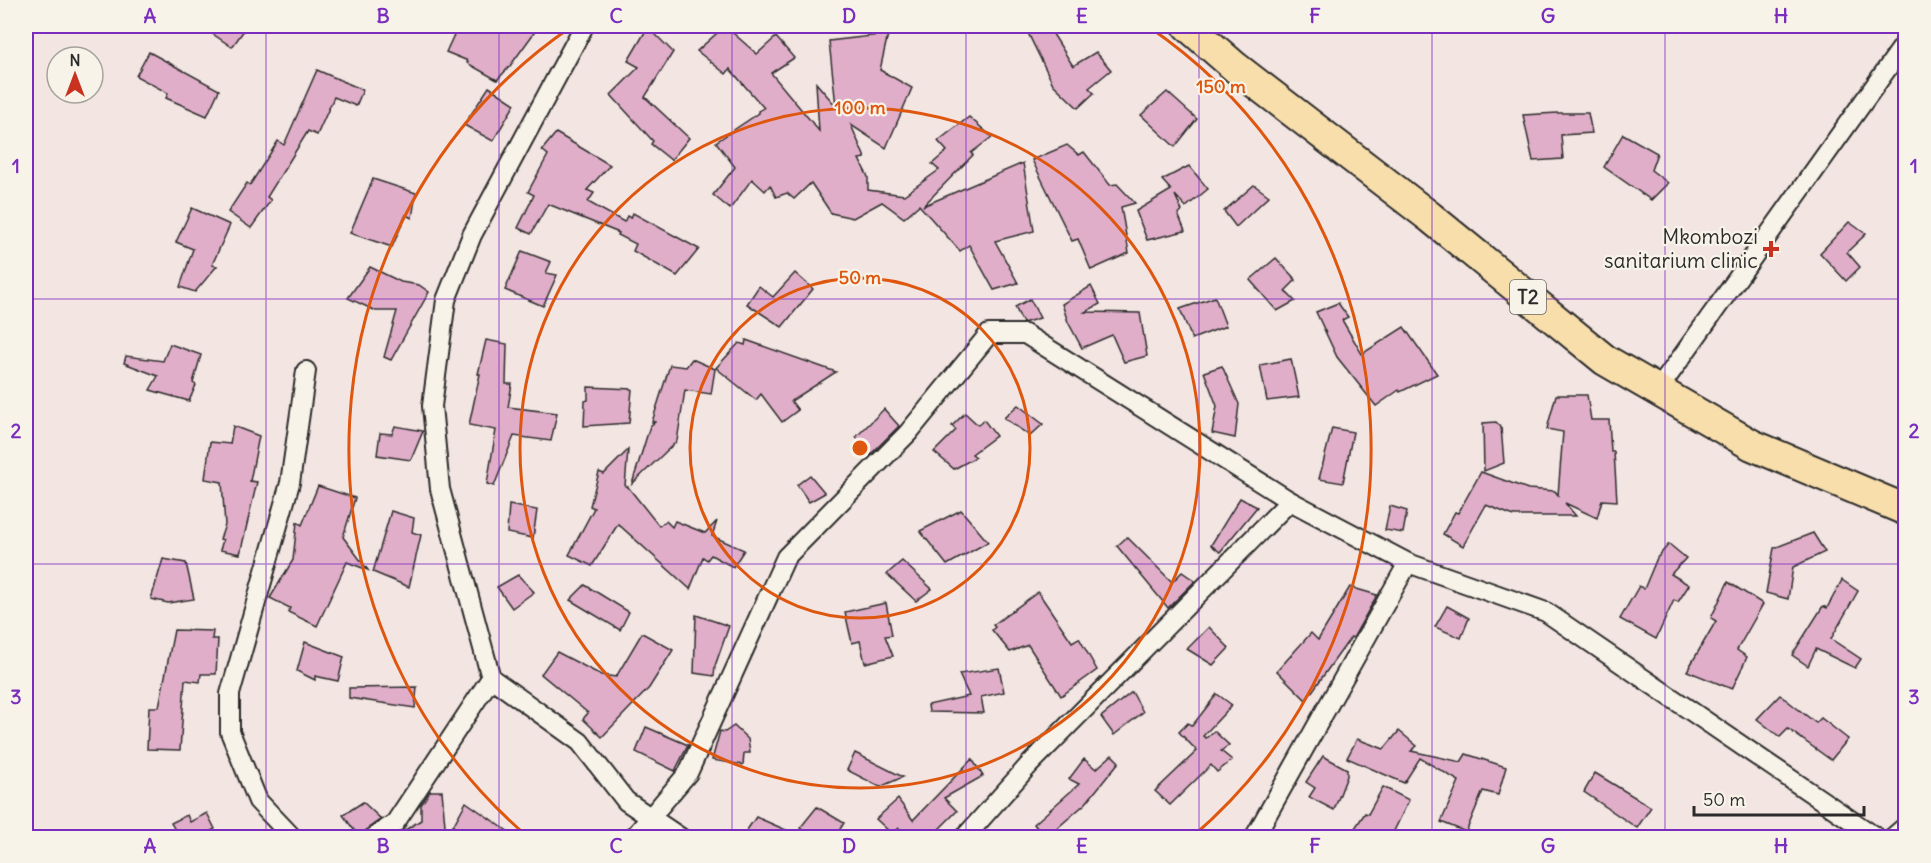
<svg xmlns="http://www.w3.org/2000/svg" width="1931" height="863" font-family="Delius,sans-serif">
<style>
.building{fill:#e1aeca;stroke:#2b2b2b;stroke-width:1.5}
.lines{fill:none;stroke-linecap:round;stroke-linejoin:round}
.minor-casing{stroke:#2b2b2b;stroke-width:22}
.trunk-casing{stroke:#2b2b2b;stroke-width:34}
.minor{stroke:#f7f3e8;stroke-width:18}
.trunk{stroke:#f8deab;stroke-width:30}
.grid{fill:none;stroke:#7b2cbf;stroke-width:1.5;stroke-opacity:0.55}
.ring{fill:none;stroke:#df570e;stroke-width:3}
.poi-dot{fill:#c8321e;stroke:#f7f3e8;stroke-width:2}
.labels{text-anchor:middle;stroke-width:4.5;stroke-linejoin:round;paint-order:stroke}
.shield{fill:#f7f3e8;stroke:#686764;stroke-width:1.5}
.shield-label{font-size:20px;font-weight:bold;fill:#2b2b2b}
.poi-label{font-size:21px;fill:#2b2b2b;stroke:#f7f3e8;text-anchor:end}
.centre{fill:#df570e;stroke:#f7f3e8;stroke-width:3}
.ring-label{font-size:18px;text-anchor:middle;font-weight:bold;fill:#df570e;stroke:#f7f3e8;stroke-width:4.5;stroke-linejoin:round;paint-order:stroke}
.neatline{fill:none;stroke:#7b2cbf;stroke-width:2}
.grid-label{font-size:20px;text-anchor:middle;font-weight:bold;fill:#7b2cbf}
</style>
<rect width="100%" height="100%" fill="#f3e5e2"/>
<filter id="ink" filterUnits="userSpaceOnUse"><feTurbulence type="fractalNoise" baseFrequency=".0167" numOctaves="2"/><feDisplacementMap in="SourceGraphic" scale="12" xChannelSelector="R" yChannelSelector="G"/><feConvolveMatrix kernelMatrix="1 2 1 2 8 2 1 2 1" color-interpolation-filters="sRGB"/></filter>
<g filter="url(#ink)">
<g class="building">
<polygon points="201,26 247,26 232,47"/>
<polygon points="458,26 539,26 510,66 497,80 467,63 468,61 446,52"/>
<polygon points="725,26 757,54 776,37 794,58 771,73 819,131 816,83 836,106 829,41 888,34 880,70 912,88 886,148 851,125 865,158 859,159 868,177 868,190 904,195 939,170 932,164 947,151 938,141 969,117 992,137 971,153 973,155 923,206 1023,163 1034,231 995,241 1018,283 994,290 969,245 960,251 919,205 904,218 882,202 853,218 831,213 811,183 794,199 787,193 776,197 770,185 765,191 752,179 730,209 713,195 735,167 716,142 759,113 758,111 764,108 730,69 726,74 697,51"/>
<polygon points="1043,26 1048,26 1073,66 1096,52 1111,70 1089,88 1094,93 1078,108 1053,84 1028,33"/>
<polygon points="648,27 673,52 645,97 689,138 671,160 651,144 653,141 611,95 639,67 628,61"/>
<polygon points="149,52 219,90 207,116 166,98 168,93 136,76"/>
<polygon points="317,70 363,90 356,106 334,97 317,135 308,131 267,197 271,200 251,228 228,212 247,183 250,185 278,141 284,145"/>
<polygon points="489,87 515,104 493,141 464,125"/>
<polygon points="1167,92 1197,119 1175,147 1141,115"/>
<polygon points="1558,113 1588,113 1592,133 1561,135 1563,159 1533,161 1523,115"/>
<polygon points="556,133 610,165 587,190 594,193 588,202 624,222 627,216 631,218 633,213 699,249 677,276 633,251 636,244 618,235 619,233 548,204 531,234 518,228 534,195 528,192 548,155 542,150"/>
<polygon points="1623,134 1657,153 1651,170 1668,183 1651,200 1604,167"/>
<polygon points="1067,145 1079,155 1084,152 1110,185 1117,184 1135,203 1121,207 1129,253 1091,270 1078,239 1072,241 1032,160"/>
<polygon points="1189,166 1208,189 1186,207 1175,195 1182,211 1178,214 1185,231 1147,240 1136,211 1171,190 1162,180"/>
<polygon points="373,179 416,193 412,218 406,215 392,247 350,233"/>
<polygon points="1254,185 1269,196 1236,227 1224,211"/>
<polygon points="192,208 230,225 212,265 217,266 195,292 180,287 193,249 176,242"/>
<polygon points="1849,222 1866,234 1847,252 1860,267 1846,281 1820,253"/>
<polygon points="522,251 551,262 546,273 557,275 543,306 505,290"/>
<polygon points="1276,258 1296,280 1285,291 1295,301 1277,311 1250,280"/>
<polygon points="370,267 401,282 419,285 429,292 391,360 384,357 397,311 376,311 348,298"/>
<polygon points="795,273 813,289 782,327 747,304 759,286 773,297"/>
<polygon points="1091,286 1100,304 1085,312 1140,313 1147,356 1124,362 1112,335 1082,348 1068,322 1062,304"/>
<polygon points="1215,297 1226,326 1192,339 1180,309"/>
<polygon points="1030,299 1040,318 1023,323 1015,307"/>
<polygon points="1338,303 1348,317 1342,320 1362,354 1404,327 1437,374 1400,392 1399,390 1376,406 1337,357 1316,312"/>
<polygon points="486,340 507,344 506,384 512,384 508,407 557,413 551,441 514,436 494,486 487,484 496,430 469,425 480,374 478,374"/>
<polygon points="746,340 836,372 791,401 798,410 782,422 761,394 756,400 716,368 739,343 745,345"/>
<polygon points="170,344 201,355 193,383 196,385 189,401 150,390 158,376 124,363 126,356 163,361"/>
<polygon points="692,359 715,369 711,394 685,390 677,441 632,484 650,426 655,422 652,422 670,365 686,367"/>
<polygon points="1291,359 1299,397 1267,401 1260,365"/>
<polygon points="1222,366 1239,404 1235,438 1212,433 1217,406 1204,372"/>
<polygon points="588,387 632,389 629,423 584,426 585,401 588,400"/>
<polygon points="1556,395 1587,395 1591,420 1609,420 1611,452 1614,452 1617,501 1602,500 1597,518 1565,503 1576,516 1514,516 1486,505 1463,546 1443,534 1455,512 1458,513 1481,472 1528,489 1555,491 1558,495 1563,432 1547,429"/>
<polygon points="1018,405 1043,424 1030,436 1004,418"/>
<polygon points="884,409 899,426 870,455 856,437"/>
<polygon points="965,413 978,425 984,420 996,436 972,454 976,457 954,469 934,452 956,430 952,426"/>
<polygon points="1496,422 1501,427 1504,463 1484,471 1483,423"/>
<polygon points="233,426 259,436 250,481 257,482 240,554 220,550 223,540 220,539 225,525 222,482 205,479 210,442 230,444"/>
<polygon points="395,426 423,431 411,460 377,455 380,433 392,434"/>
<polygon points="1332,428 1353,432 1343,483 1319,479"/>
<polygon points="628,450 625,486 628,487 659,526 666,521 672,527 675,521 705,533 717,521 712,536 744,550 733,567 711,555 707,560 703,557 690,589 618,524 592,566 569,555 594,508 590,506 599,472 604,474"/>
<polygon points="810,475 825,493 809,502 797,485"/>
<polygon points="318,486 355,498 343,537 368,570 347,562 317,626 288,612 290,608 270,598 293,560 297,522 302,525"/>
<polygon points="1240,498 1257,507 1220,552 1211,545"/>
<polygon points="509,505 537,510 533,538 507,533"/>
<polygon points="1390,506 1407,511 1403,533 1385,530"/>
<polygon points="961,510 988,542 947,565 920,531"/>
<polygon points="391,511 414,518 412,532 421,535 409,587 373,572"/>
<polygon points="1813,533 1825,552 1793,567 1788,599 1766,593 1774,548"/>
<polygon points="1127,537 1172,582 1182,572 1195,581 1168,608 1117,546"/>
<polygon points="1669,544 1686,558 1671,574 1689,585 1678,602 1674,600 1656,639 1620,619 1639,586 1644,589 1657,558"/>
<polygon points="163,559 186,563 194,599 168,603 151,599"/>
<polygon points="902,561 932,589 916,601 887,574"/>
<polygon points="518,575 534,592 512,608 497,587"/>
<polygon points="1842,580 1858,591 1831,639 1861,659 1855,668 1816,649 1808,666 1792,655 1823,606 1827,608"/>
<polygon points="1728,582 1763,604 1737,650 1747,657 1732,689 1687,671 1716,621 1711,618"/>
<polygon points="585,585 629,612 620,630 570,600"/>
<polygon points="1350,587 1377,595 1353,638 1351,637 1306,700 1277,671 1311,633 1318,640"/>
<polygon points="1038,592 1072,642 1079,638 1097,670 1061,696 1028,645 1010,652 992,630 995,627 993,625"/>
<polygon points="886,603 892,635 885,636 893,656 865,663 860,641 852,643 845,612"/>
<polygon points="1447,606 1469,618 1461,638 1435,627"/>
<polygon points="696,615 729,626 715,666 714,676 694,673"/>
<polygon points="1209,627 1229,648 1213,665 1187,649"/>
<polygon points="174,630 213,631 212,639 218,639 216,674 201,674 200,682 185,680 180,750 147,749 149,707 159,707"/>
<polygon points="642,633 673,650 649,688 602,737 583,719 588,713 541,674 557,652 601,675 616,677"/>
<polygon points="305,642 344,657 338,681 315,676 315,680 297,671"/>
<polygon points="999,668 1004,692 981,697 984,713 929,712 928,705 969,696 959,674"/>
<polygon points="417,687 415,708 349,698 349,688"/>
<polygon points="1132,692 1143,712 1114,735 1101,717"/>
<polygon points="1217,694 1232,705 1203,736 1206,738 1214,731 1229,745 1221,751 1232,760 1217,772 1211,765 1170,805 1155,791 1197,751 1179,732 1188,723 1192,726"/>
<polygon points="1780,695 1816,723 1821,718 1848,739 1831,760 1788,729 1780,737 1757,719"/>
<polygon points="734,726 748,739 750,753 744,753 743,765 712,760 720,731 725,732"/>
<polygon points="646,727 688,745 675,771 636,752"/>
<polygon points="1399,731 1417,746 1411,751 1461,762 1466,754 1506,767 1498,795 1483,791 1466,832 1441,822 1459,781 1420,758 1404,783 1347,758 1357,739 1384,749"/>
<polygon points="855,753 903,777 880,787 847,770"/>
<polygon points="1112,755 1119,762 1086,803 1047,837 1044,837 1034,824 1079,784 1069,779 1084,759 1096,769"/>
<polygon points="1323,756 1347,769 1347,776 1334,810 1309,797 1315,788 1306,782"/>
<polygon points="972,759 983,776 944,798 957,811 931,837 897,837 902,831 899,828 892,834 876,819 898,799 913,820"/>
<polygon points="1595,773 1651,807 1637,828 1584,792"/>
<polygon points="1383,787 1409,800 1391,837 1349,837 1365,813 1368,814"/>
<polygon points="430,791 442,791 446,837 394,837 421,820 421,805"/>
<polygon points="363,802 381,819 367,829 362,837 359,837 343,815"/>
<polygon points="466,802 516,837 447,837"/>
<polygon points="817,807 844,823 835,837 813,837 800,828"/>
<polygon points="207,813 215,829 199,837 160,837 175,830 171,823 187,815 190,822"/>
<polygon points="756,817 802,837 742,837"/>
</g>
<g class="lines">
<g class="minor-casing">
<g id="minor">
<polyline points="584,26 472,235 446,300 432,406 440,489 491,678 580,742 626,801 681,838"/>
<polyline points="1658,390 1906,42"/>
<polyline points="293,838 258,801 230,732 230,694 290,483 306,371"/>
<polyline points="373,838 395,823 491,678"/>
<polyline points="633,838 688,773 786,557 908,433 989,334 1025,334 1290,501 1408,563 1546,612 1877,838"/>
<polyline points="964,838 1029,765 1290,501"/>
<polyline points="1254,838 1408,563"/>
<polyline points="1892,838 1906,826"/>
</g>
</g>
<g class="trunk-casing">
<polyline id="trunk" points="1188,26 1235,67 1430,217 1605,360 1752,445 1906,510"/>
</g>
<use href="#minor" class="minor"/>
<use href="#trunk" class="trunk"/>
</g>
</g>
<path class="grid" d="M266 26V838M499 26V838M732 26V838M966 26V838M1199 26V838M1432 26V838M1665 26V838M26 299H1906M26 564H1906"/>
<g class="ring">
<circle cx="860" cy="448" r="170"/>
<circle cx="860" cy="448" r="340"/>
<path d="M528 837A511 511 0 0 1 571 27M1149 27A511 511 0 0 1 1192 837"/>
</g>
<path class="poi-dot" d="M1768 240h6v6h6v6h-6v6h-6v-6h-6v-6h6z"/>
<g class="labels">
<rect class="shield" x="1510" y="280" width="36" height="34" rx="4.5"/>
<g class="shield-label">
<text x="1528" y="304">T2</text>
</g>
<g class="poi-label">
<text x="1758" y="244">Mkombozi<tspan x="1758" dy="24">sanitarium clinic</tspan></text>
</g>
</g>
<circle cx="860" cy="448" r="9" class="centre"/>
<g class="ring-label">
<text x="1221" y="93">150 m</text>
<text x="860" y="114">100 m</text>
<text x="860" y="284">50 m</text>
</g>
<rect width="1931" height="863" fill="none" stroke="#f7f3e8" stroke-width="66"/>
<g transform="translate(75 75)"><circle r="28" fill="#f7f3e8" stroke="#a5a39c" stroke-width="1.5"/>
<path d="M0-4.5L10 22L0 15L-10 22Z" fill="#c8321e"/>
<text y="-9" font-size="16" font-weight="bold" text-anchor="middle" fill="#2b2b2b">N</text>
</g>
<path d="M1694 806v9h170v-9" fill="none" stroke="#2b2b2b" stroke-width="3"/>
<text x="1703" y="806" font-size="18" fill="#2b2b2b" stroke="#f7f3e8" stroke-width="4.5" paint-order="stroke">50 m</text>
<rect x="33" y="33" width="1865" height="797" class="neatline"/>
<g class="grid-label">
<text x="150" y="23">A</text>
<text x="383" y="23">B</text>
<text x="616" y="23">C</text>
<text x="849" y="23">D</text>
<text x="1082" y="23">E</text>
<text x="1315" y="23">F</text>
<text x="1548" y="23">G</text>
<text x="1781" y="23">H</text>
<text x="16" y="173">1</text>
<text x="1914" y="173">1</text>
<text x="16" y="438">2</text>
<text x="1914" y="438">2</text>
<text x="16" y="704">3</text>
<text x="1914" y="704">3</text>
<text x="150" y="853">A</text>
<text x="383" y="853">B</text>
<text x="616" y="853">C</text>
<text x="849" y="853">D</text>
<text x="1082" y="853">E</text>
<text x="1315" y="853">F</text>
<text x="1548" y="853">G</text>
<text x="1781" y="853">H</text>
</g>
</svg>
